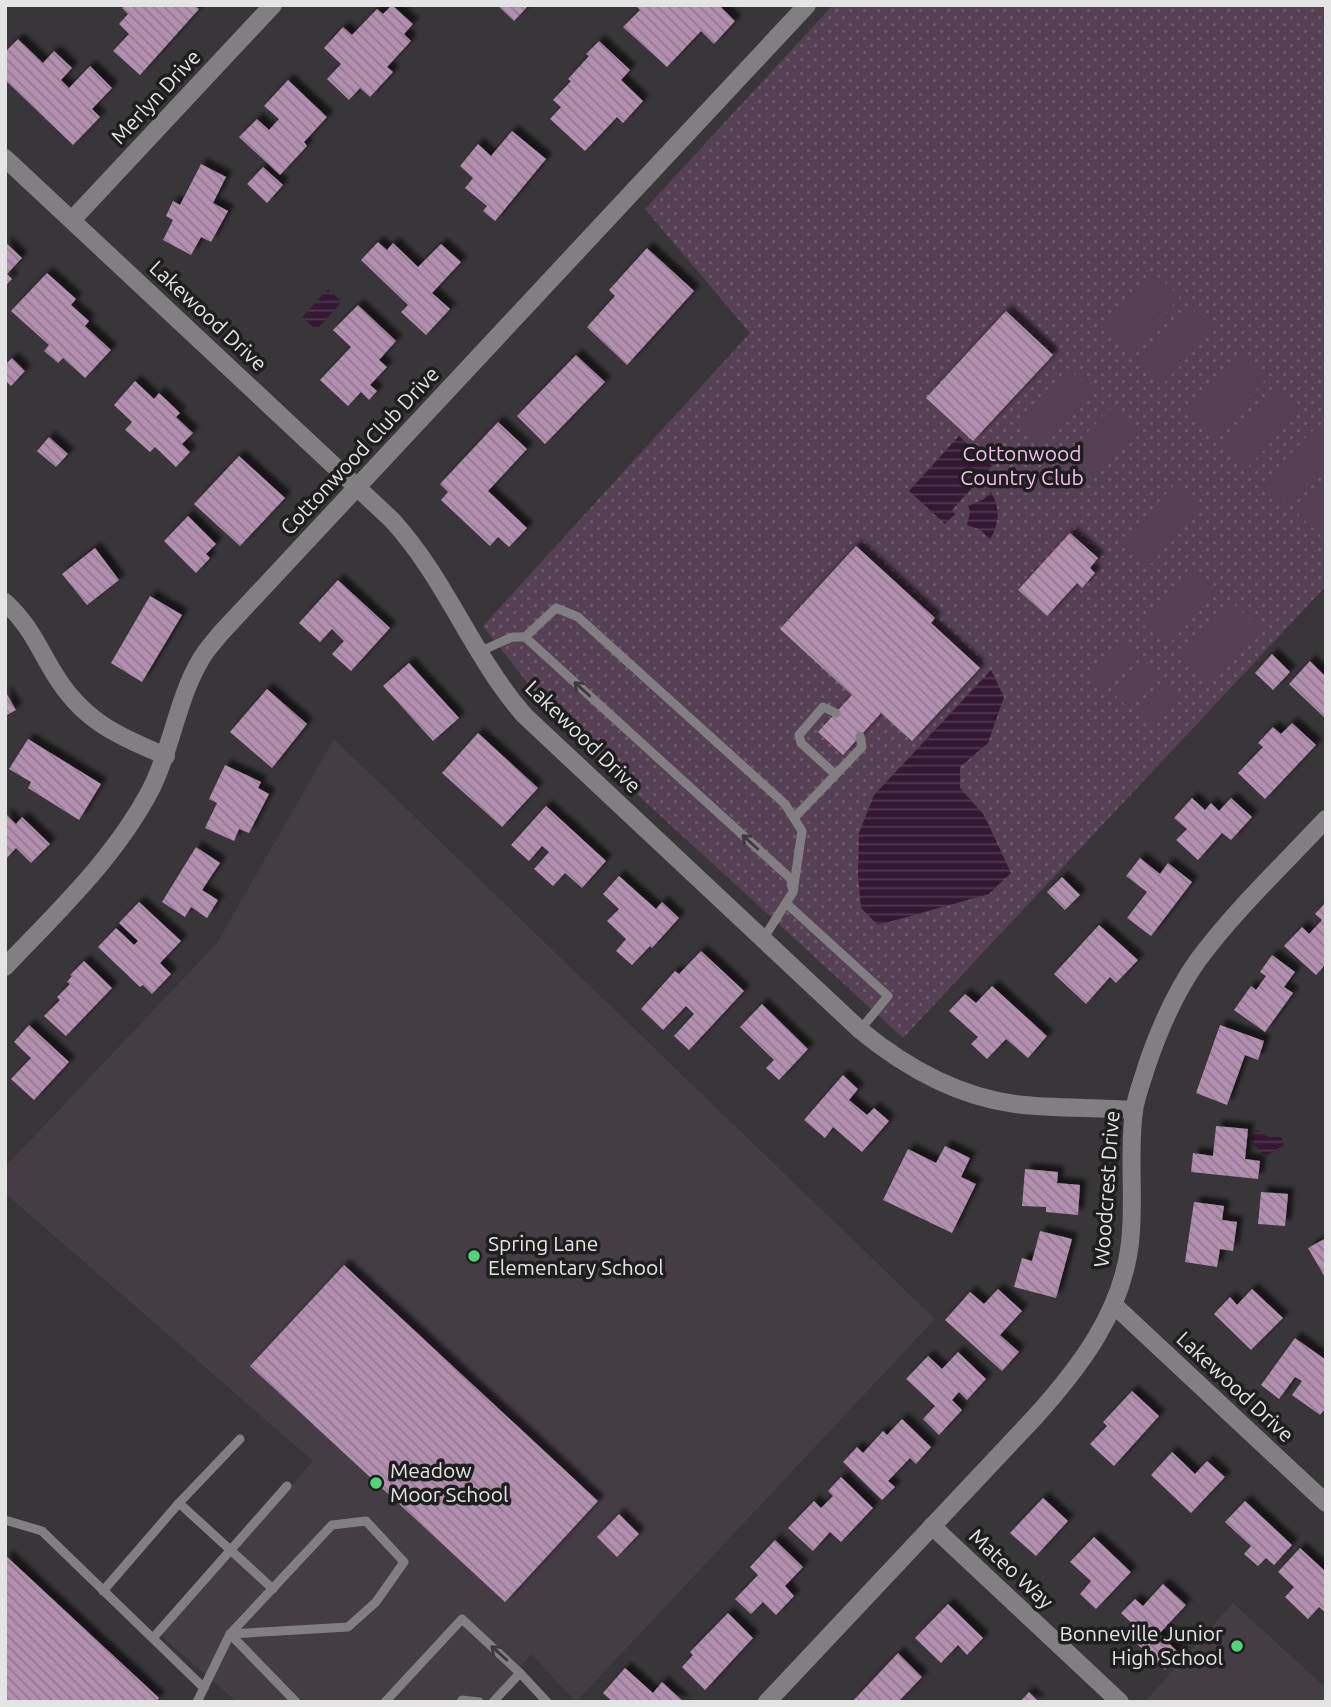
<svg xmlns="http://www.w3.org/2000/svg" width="1331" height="1707" font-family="Ubuntu,sans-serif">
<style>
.built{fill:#443d44}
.park{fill:url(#park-dots)}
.pitch{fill:#564054}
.water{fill:url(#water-rules)}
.building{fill:url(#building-back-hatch);filter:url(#shadow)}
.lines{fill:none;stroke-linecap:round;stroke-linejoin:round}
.service{stroke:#817f81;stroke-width:9}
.minor{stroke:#817f81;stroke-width:18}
.oneway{stroke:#3c3b3c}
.poi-dot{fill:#4fd675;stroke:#1f1e1e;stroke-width:2.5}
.labels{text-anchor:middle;stroke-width:7;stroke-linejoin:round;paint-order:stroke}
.street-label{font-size:21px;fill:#e5e4e5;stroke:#1f1e1e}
.park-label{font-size:21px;fill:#f5bdf0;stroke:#1f1e1e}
.poi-label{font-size:21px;fill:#e5e4e5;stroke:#1f1e1e;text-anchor:start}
</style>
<defs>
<pattern id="park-dots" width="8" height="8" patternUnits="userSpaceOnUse" patternTransform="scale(1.75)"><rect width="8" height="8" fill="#564054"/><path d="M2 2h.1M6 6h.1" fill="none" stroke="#6e5b6c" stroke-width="1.8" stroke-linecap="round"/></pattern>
<pattern id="water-rules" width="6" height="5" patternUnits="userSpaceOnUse" patternTransform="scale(1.75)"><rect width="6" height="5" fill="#351833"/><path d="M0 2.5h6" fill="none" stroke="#523950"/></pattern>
<pattern id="building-back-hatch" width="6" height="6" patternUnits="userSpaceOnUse" patternTransform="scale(1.75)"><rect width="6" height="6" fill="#b28eaf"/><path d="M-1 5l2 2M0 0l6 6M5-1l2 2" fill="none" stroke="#91788f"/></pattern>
<filter id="shadow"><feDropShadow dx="6" dy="-6" stdDeviation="2" flood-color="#0009"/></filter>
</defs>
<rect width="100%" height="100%" fill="#383638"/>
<g class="built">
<polygon points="334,739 935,1319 576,1702 531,1654 490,1702 237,1702 161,1636 313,1461 5,1193 5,1167 217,943"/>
<polygon points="1233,1603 1326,1688 1326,1702 1145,1702"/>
</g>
<polygon class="park" points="833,5 1326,5 1326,586 903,1038 557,721 483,626 750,333 645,209"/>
<g class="pitch">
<polygon points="1154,273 1180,297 1128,353 1102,328"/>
<polygon points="1188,305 1214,329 1162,385 1135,360"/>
<polygon points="1240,354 1266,379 1214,435 1188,410"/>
<polygon points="1068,368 1094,392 1042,448 1015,423"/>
<polygon points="1274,387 1300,411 1248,467 1222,442"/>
<polygon points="1110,408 1136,433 1084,488 1058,464"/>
<polygon points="1316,427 1326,436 1326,469 1290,507 1264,482"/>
<polygon points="1326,484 1326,537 1324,539 1298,514"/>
<polygon points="1174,485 1201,510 1149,566 1123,541"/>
<polygon points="1193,565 1219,590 1167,646 1141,622"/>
<polygon points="1232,603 1259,627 1207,683 1180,659"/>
<polygon points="1123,643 1137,657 1108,689 1093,675"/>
<polygon points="1143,663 1158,676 1129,708 1114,694"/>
<polygon points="1164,681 1179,695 1149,727 1135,713"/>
</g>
<g class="water">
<polygon points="328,289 342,302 316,330 302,317"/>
<polygon points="959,436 992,466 952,510 955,514 945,524 909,491"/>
<path d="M991 492C1001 509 999 523 990 540L981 530 967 525 970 512 968 506 984 499Z"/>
<polygon points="991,670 1004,697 988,743 960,767 960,788 984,815 1011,873 989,894 878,925 861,908 858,874 859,833 874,795"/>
<polygon points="1257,1130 1268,1137 1281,1137 1284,1142 1283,1146 1268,1155 1263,1154 1251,1142 1252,1135"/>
</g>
<g class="building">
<polygon points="125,5 194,5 199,9 140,75 113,51 129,34 119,24 128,14 122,8"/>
<polygon points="392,5 413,24 404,34 411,41 387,67 393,72 370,97 360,88 349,100 327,79 341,64 324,48 343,27 352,35 377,9 383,14"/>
<polygon points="497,5 529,5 514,21"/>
<polygon points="635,5 722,5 721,7 735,21 714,44 701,31 667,67 623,27 640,10"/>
<polygon points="18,39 43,63 54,51 72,68 61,80 69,88 90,66 112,88 92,109 100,117 73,145 5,80 5,52"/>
<polygon points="599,41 630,70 621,80 643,101 623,123 617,117 585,151 550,119 561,107 553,100 571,81 568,79 589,56 586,54"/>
<polygon points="288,80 327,117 304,142 307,146 280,175 239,137 257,119 269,130 279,119 264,106"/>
<polygon points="512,131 546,159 495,221 483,211 487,206 465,188 473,178 460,166 478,144 491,156"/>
<polygon points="201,164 226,177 213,203 228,211 211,242 201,237 191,255 163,240 173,220 166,216 173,201 180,205"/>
<polygon points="263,167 283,185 267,203 247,184"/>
<polygon points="5,242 22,258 7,274 12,279 5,286"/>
<polygon points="378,242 387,250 393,243 418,267 441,244 461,262 432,293 450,309 426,335 401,312 408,305 361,260"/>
<polygon points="647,248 694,291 627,365 587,327 615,296 609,290"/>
<polygon points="47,273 76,299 71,305 89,321 85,326 111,350 85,378 63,358 58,363 44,351 49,345 11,311"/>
<polygon points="358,305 396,341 379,360 387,367 370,385 377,391 369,400 361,392 348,406 320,380 351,347 333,330"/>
<polygon points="1006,311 1053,355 973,441 926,398"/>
<polygon points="576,355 605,382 545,444 517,416"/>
<polygon points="12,358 25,371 11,386 5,380 5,365"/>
<polygon points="135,381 154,399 159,393 180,413 176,417 193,433 182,444 190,452 176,467 155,447 150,452 125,430 132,422 114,405"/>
<polygon points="498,422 527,449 488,491 527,528 509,547 498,537 490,546 441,500 448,492 440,484"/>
<polygon points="49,437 68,454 56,467 37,451"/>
<polygon points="239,456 285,498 240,546 194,504"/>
<polygon points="188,516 216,544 206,554 210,558 196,573 164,541"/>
<polygon points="1070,533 1098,558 1090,568 1095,573 1082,588 1077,583 1047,616 1018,590"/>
<polygon points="856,546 935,618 931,623 980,668 912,741 881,713 843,755 818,732 852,695 780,629"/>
<polygon points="95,548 119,580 87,605 62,574"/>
<polygon points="338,580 390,628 351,671 332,654 344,641 332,629 320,642 299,623"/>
<polygon points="150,596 182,615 142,682 111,663"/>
<polygon points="1272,654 1290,672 1273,690 1255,673"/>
<polygon points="1310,661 1324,675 1326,673 1326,719 1289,684"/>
<polygon points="409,663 459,718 433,741 383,686"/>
<polygon points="267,689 307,724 272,768 230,732"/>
<polygon points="5,691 16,710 5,716"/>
<polygon points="1292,723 1316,745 1265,799 1238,773 1263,747 1258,743 1273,727 1281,734"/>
<polygon points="478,733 538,788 502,827 442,773"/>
<polygon points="28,739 101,784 79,820 28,788 31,782 9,769"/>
<polygon points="225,765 261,782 258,788 269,794 249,833 239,829 234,841 205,828 217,803 209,799"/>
<polygon points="1192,798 1205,810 1211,803 1219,811 1231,798 1252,817 1231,840 1222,833 1198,860 1176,840 1187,829 1174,818"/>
<polygon points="546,806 606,861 582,888 565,873 553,886 534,869 549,852 542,846 529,861 511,845"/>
<polygon points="5,813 16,824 22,817 50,844 31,863 16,848 5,860"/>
<polygon points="196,847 220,863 202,890 218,900 207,918 191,907 185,917 162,902"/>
<polygon points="1140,858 1160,874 1168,863 1192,882 1151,936 1127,918 1147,892 1126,876"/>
<polygon points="619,876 656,909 662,902 679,918 652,948 650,946 632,965 616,951 626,939 607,921 619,909 603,894"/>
<polygon points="1062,877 1080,895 1065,910 1047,892"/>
<polygon points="139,902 181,941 160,963 171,974 152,994 143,985 140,987 98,947 116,928 134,945 138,941 119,923"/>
<polygon points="1326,902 1326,964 1316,975 1284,946 1302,927 1309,934 1322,920 1315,914"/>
<polygon points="1099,925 1138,960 1116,983 1110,977 1086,1004 1054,974"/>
<polygon points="701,951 744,991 689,1050 674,1036 694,1014 686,1006 663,1030 641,1009 675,971 679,974"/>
<polygon points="1272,955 1295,972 1284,987 1293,993 1265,1032 1234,1010 1251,986 1256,990 1266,976 1260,972"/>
<polygon points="84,961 112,988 66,1036 44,1016 60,1000 57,997 70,984 67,982 72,976 70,975"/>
<polygon points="992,986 1047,1036 1028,1058 1006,1039 987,1059 971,1044 978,1037 949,1011 965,994 976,1003"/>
<polygon points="762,1004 808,1049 779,1080 766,1068 774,1060 740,1027"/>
<polygon points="29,1025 69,1062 34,1100 11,1079 31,1058 14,1042"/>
<polygon points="1220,1025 1264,1041 1258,1060 1245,1055 1227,1105 1196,1093"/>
<polygon points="843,1075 858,1089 849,1100 867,1115 874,1108 889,1121 862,1152 833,1127 825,1138 804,1120"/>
<polygon points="1216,1126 1248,1129 1245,1159 1260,1161 1258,1179 1191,1172 1193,1153 1213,1156"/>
<polygon points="945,1146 970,1158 961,1177 976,1184 952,1233 883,1200 908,1149 936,1163"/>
<polygon points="1025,1169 1058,1172 1057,1183 1080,1185 1078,1215 1046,1212 1046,1207 1022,1206"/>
<polygon points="1261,1192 1288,1194 1285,1226 1258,1224"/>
<polygon points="1194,1202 1224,1206 1222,1220 1237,1222 1233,1251 1220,1249 1217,1267 1185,1262"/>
<polygon points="1040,1231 1072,1239 1056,1298 1014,1287 1022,1258 1032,1261"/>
<polygon points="1326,1238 1326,1279 1308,1248"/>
<polygon points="344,1265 598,1501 505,1602 250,1366"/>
<polygon points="998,1289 1022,1311 1000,1335 1019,1352 1002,1371 945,1320 970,1292 984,1304"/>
<polygon points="1252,1289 1283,1318 1251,1350 1214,1314 1230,1297 1237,1305"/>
<polygon points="1295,1338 1326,1360 1326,1408 1320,1415 1292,1395 1302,1381 1295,1377 1279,1399 1261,1385"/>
<polygon points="958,1352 986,1379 967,1400 959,1392 952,1400 962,1410 939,1435 923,1419 935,1406 906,1379 928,1356 942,1369"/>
<polygon points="1132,1391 1159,1416 1114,1466 1090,1444 1107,1426 1103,1422"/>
<polygon points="902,1419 931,1447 916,1464 910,1458 888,1481 895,1487 882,1500 843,1462 857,1447 863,1453 883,1431 887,1435"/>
<polygon points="1172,1452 1195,1474 1207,1461 1225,1477 1191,1513 1151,1475"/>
<polygon points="841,1477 873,1508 841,1542 830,1532 813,1551 788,1528 814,1501 821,1508 833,1496 828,1491"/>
<polygon points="1043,1498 1068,1521 1036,1556 1010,1533"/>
<polygon points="1245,1501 1292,1545 1274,1565 1266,1558 1258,1566 1244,1554 1251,1546 1225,1522"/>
<polygon points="619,1514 639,1534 617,1557 597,1537"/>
<polygon points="1094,1537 1131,1572 1096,1609 1080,1594 1091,1581 1070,1562"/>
<polygon points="775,1540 803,1567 785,1586 794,1596 776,1615 763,1602 751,1614 735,1599 758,1575 750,1567"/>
<polygon points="1300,1548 1326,1572 1326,1613 1319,1607 1308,1619 1285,1597 1294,1587 1278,1572"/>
<polygon points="5,1555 159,1698 156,1702 5,1702"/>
<polygon points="1163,1584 1186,1605 1159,1634 1180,1654 1165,1670 1136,1643 1144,1635 1121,1613 1135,1599 1143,1606"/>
<polygon points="948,1604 983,1638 967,1655 958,1645 941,1663 915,1638"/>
<polygon points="728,1613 753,1638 705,1690 682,1667 693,1655 690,1652"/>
<polygon points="898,1653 922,1677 898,1702 852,1702"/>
<polygon points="625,1668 653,1693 662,1682 684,1702 613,1702 603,1693"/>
<polygon points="1029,1692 1039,1702 1020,1702"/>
</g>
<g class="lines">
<g class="service">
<polyline points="525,637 556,608 578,617 785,804 802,831 793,892 763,939"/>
<polyline points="479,652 512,637 525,637 791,879 792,887"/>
<polyline points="835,774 801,743 799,735 823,707 836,713"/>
<polyline points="794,818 862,747 860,736"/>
<polyline points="787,904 888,996 860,1030"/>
<polyline points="240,1439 179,1503 273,1589"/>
<polyline points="5,1520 42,1531 204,1688"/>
<polyline points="103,1591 179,1503"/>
<polyline points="230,1634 296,1702"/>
<polyline points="153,1638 287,1486"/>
<polyline points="197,1702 230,1634 332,1525 366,1521 404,1562 376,1602 348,1627 230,1634"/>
<polyline points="385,1702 462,1619 520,1673 547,1702"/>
<polyline points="461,1702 462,1700 479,1702"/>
<polyline points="493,1702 520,1673"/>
</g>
<g class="minor">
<path d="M5 158 392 520C446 579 472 655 524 715L860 1030C905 1067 956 1096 1015 1104 1054 1109 1095 1107 1134 1110"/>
<polyline points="72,220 273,5"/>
<path d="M5 602C30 625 37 645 54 673 82 720 117 736 166 756"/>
<path d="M5 967C57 912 115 858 151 789 172 748 177 699 201 659 206 650 214 642 220 634L807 5"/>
<polyline points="1114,1305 1326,1503"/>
<polyline points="932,1526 1120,1702"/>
<path d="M767 1702 1035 1417C1080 1367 1122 1312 1130 1243 1135 1200 1128 1154 1134 1111 1136 1096 1143 1079 1147 1065 1159 1030 1176 991 1198 960 1235 910 1283 865 1326 819"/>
</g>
</g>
<defs><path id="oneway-shaft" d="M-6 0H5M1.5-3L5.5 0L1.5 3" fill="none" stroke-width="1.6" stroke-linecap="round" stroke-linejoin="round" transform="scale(1.75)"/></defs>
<g class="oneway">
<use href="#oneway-shaft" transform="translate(582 689) rotate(-138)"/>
<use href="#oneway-shaft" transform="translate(750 842) rotate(-138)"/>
<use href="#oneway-shaft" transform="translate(499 1653) rotate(-138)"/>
</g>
<g class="poi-dot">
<circle cx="474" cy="1256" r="7"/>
<circle cx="376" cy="1483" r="7"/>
<circle cx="1237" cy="1646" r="7"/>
</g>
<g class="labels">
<g class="street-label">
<text transform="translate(156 97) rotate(-47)" y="7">Merlyn Drive</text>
<text transform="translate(208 316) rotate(43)" y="7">Lakewood Drive</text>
<text transform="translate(360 451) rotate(-47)" y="7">Cottonwood Club Drive</text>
<text transform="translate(583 737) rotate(44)" y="7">Lakewood Drive</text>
<text transform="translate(1107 1189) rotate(-86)" y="7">Woodcrest Drive</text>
<text transform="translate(1235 1387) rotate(43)" y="7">Lakewood Drive</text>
<text transform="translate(1011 1569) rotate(43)" y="7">Mateo Way</text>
</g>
<g class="park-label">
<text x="1022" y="461">Cottonwood<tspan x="1022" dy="24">Country Club</tspan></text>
</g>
<g class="poi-label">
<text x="488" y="1251">Spring Lane<tspan x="488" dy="24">Elementary School</tspan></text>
<text x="390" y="1478">Meadow<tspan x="390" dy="24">Moor School</tspan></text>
<text x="1223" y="1641" text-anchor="end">Bonneville Junior<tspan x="1223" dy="24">High School</tspan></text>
</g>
</g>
<rect width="1331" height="1707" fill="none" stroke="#e5e4e5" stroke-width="14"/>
</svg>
